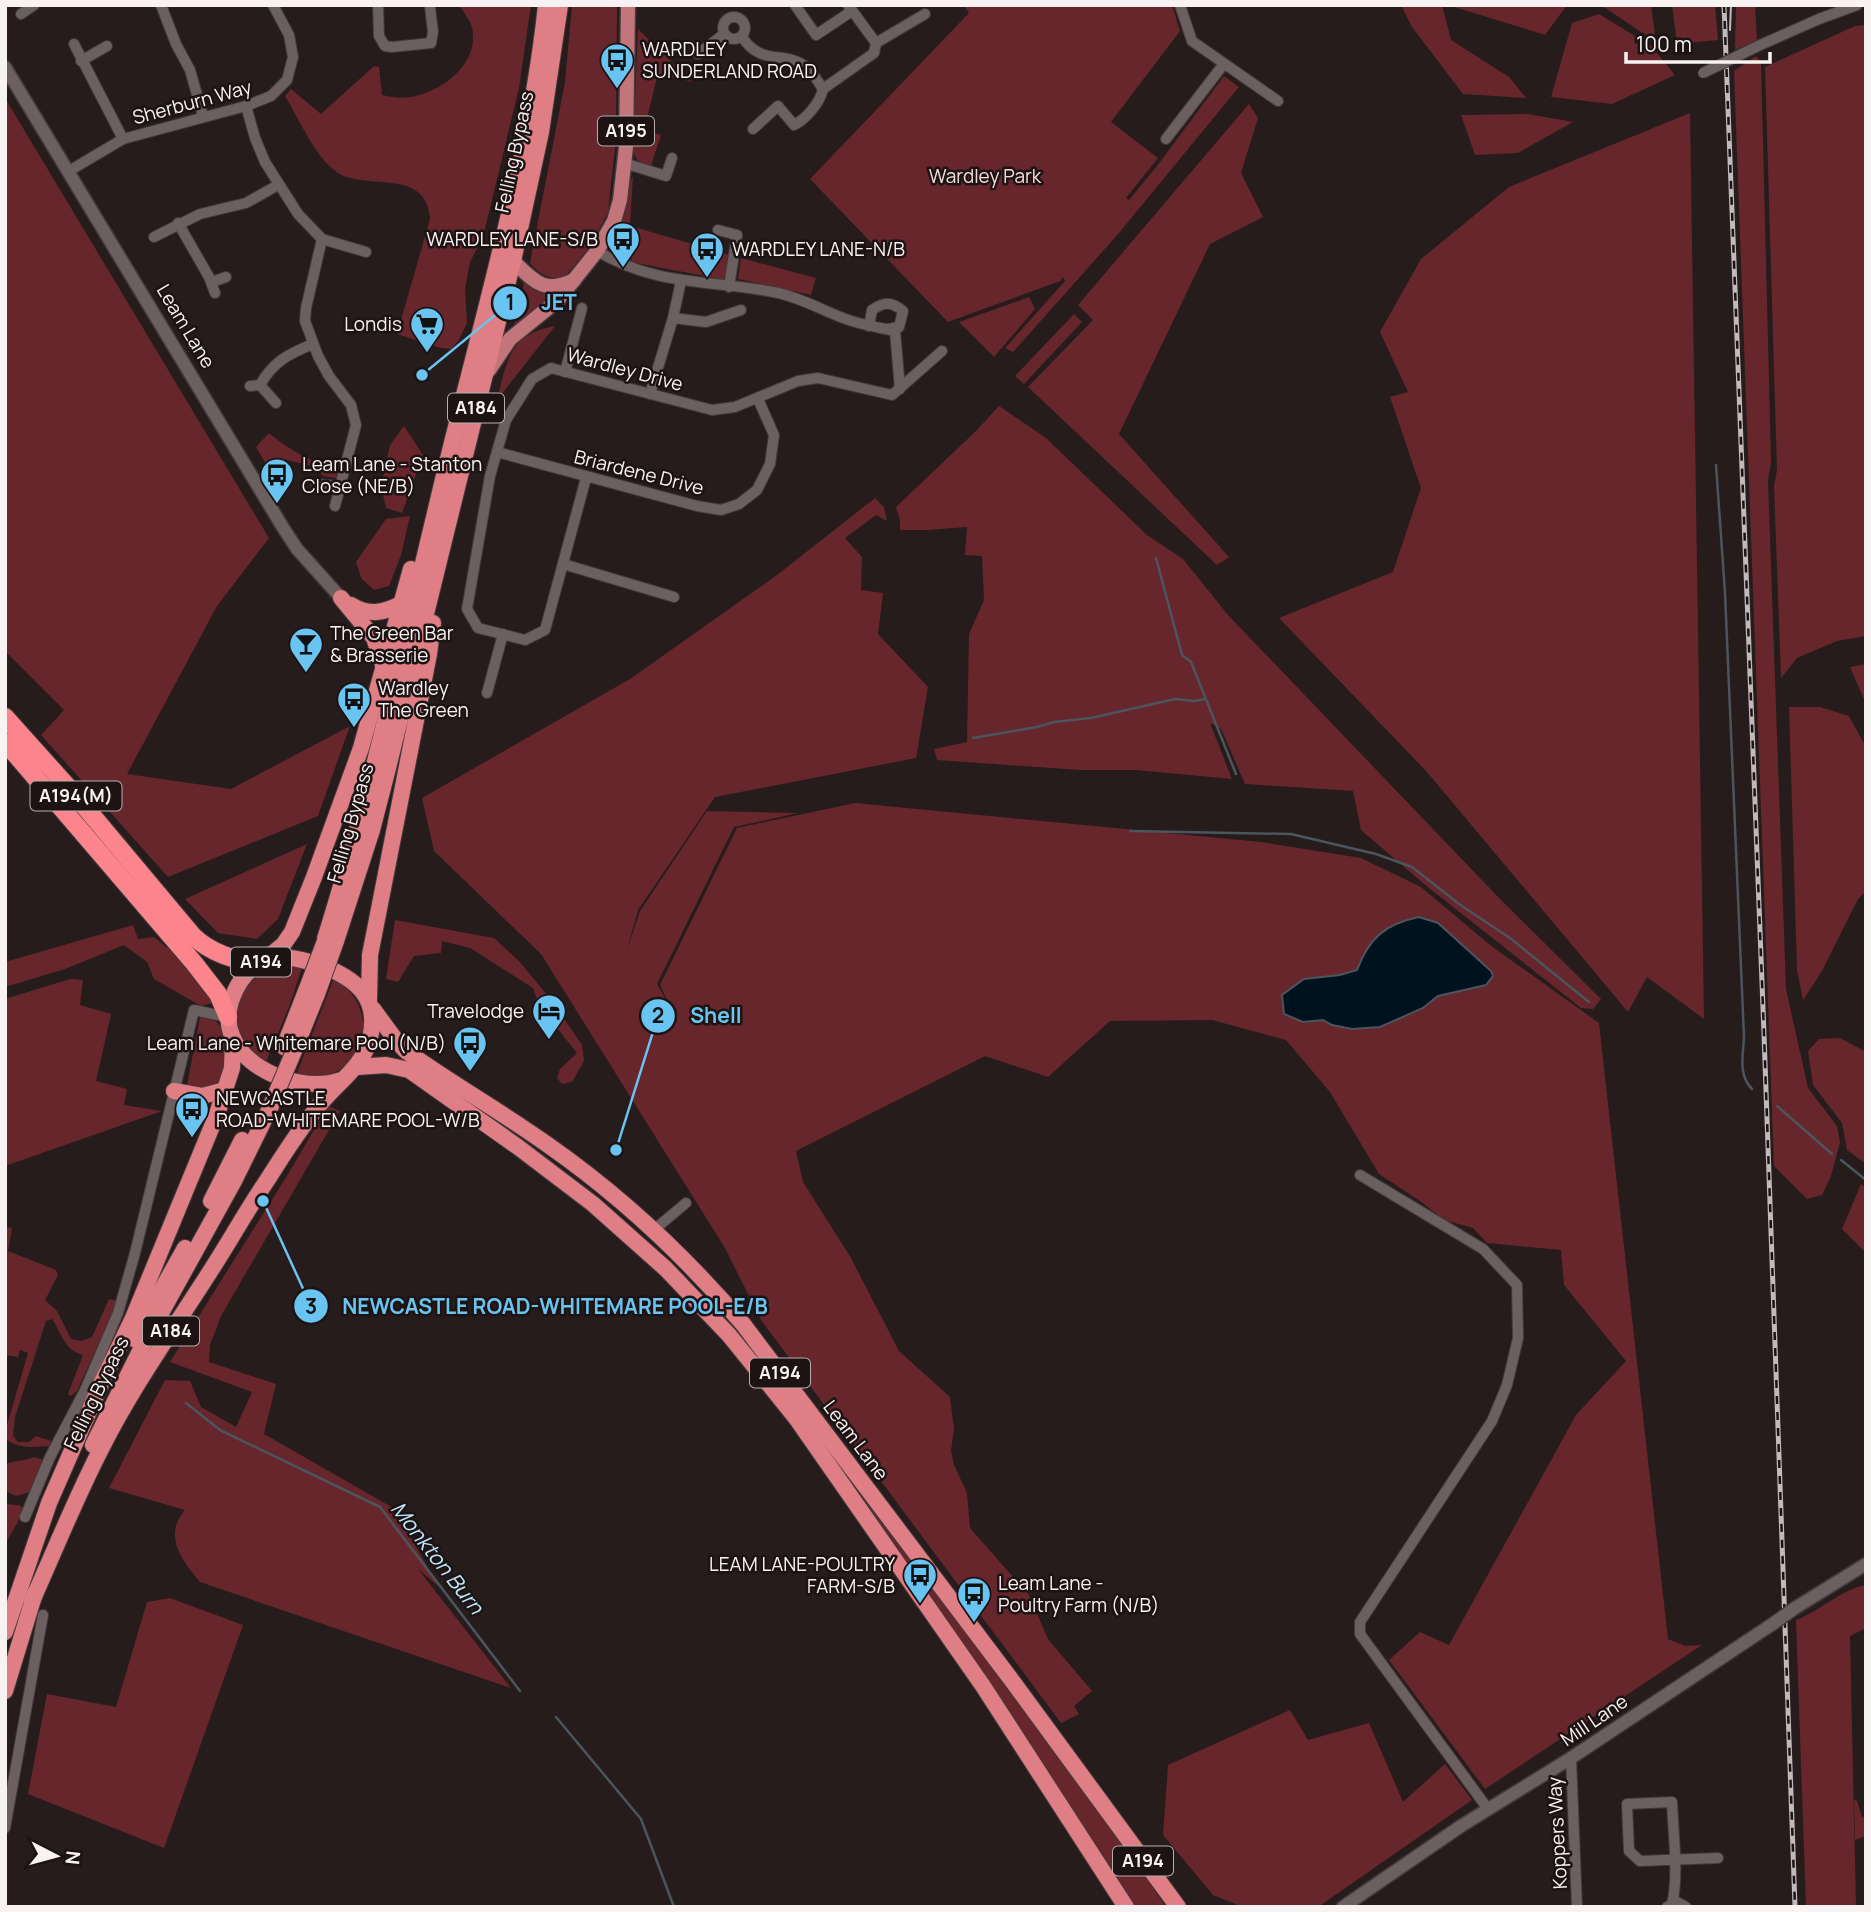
<svg xmlns="http://www.w3.org/2000/svg" width="1871" height="1912" font-family="Manrope,sans-serif">
<style>
.green{fill:#66262c}
.water{fill:#00121e;stroke:#4b555e;stroke-width:2}
.lines{fill:none;stroke-linecap:round;stroke-linejoin:round}
.stream{stroke:#4b555e;stroke-width:2.5}
.minor-casing{stroke:#423a3b;stroke-width:12}
.secondary-casing{stroke:#423a3b;stroke-width:15}
.primary-casing{stroke:#423a3b;stroke-width:17}
.trunk-casing{stroke:#423a3b;stroke-width:18}
.motorway-casing{stroke:#423a3b;stroke-width:20}
.minor{stroke:#6c5f5f;stroke-width:10}
.secondary{stroke:#6c5f5f;stroke-width:12}
.primary{stroke:#c2767b;stroke-width:14}
.trunk{stroke:#df7e84;stroke-width:16}
.motorway{stroke:#fc858d;stroke-width:18}
.tram{stroke:#c1baba;stroke-width:2}
.rail-casing{stroke:#c1baba;stroke-width:5}
.rail{stroke:#1d1313;stroke-width:2.5;stroke-dasharray:8;stroke-linecap:butt}
.minor-bridge-casing{stroke:#423a3b;stroke-width:12;stroke-linecap:butt}
.secondary-bridge-casing{stroke:#423a3b;stroke-width:15;stroke-linecap:butt}
.trunk-bridge-casing{stroke:#423a3b;stroke-width:18;stroke-linecap:butt}
.minor-bridge{stroke:#6c5f5f;stroke-width:10}
.secondary-bridge{stroke:#6c5f5f;stroke-width:12}
.trunk-bridge{stroke:#df7e84;stroke-width:16}
.labels{text-anchor:middle;stroke-width:5;stroke-linejoin:round;paint-order:stroke}
.shield{fill:#1d1313;stroke:#b7afaf;stroke-width:2}
.shield-label{font-size:18px;font-weight:bold;fill:#f9f2f2}
.poi-label{font-size:19px;fill:#f9f2f2;stroke:#1d1313;text-anchor:start}
.street-label{font-size:19px;fill:#f9f2f2;stroke:#1d1313}
.park-label{font-size:19px;fill:#f4dcdc;stroke:#1d1313}
.water-label{font-size:21px;font-style:italic;fill:#bee7fd;stroke:#1d1313}
.leader{fill:none;stroke:#69c4f1;stroke-width:2.5}
.callout-dot{fill:#69c4f1;stroke:#1d1313;stroke-width:2.5}
.mark-label{font-size:21px;text-anchor:middle;font-weight:bold;fill:#111}
.callout-label{font-size:21px;text-anchor:middle;font-weight:bold;fill:#69c4f1;stroke:#1d1313;stroke-width:5;stroke-linejoin:round;paint-order:stroke}
</style>
<rect width="100%" height="100%" fill="#261c1c"/>
<g class="green">
<path d="M459 5H531L519 88 483 237 470 262 465 289 467 323 459 340 451 349 441 348 397 334 430 219C427 167 367 191 338 173 316 159 299 119 285 96L291 89 321 114 374 66 379 67 382 95C395 98 407 99 419 95 449 87 482 58 471 24 468 18 463 11 459 5Z"/>
<path d="M572 5H617L616 139 608 212 591 245 563 279C548 278 540 275 530 263L565 82Z"/>
<polygon points="964,5 1172,5 1180,31 1111,122 1158,158 1126,198 1129,200 1157,166 1224,76 1239,87 1119,233 1013,352 1005,348 1065,281 1063,277 1060,281 948,322 810,179 969,13"/>
<polygon points="1401,5 1442,5 1451,40 1509,77 1526,98 1463,94 1412,27"/>
<polygon points="1448,5 1567,5 1545,35"/>
<polygon points="1601,5 1651,5 1656,42"/>
<polygon points="1672,5 1715,5 1718,40 1677,44"/>
<polygon points="1736,5 1755,5 1757,40 1735,50"/>
<polygon points="1599,14 1651,46 1675,75 1612,104 1551,97 1572,23"/>
<polygon points="1866,25 1866,636 1837,641 1797,658 1781,678 1774,486 1777,470 1765,67 1855,26"/>
<path d="M638 29 692 82 658 74 644 130 661 135 651 166C638 163 635 160 633 147Z"/>
<polygon points="1756,56 1761,62 1771,462 1768,481 1786,989 1808,1088 1837,1126 1840,1142 1831,1176 1822,1195 1807,1199 1774,1166 1734,71"/>
<polygon points="5,98 269,538 217,606 127,774 231,789 350,726 318,816 168,877 41,735 64,710 5,651"/>
<polygon points="1249,104 1258,118 1241,173 1263,217 1210,244 1119,434 1229,557 1217,565 1028,387 1093,320 1078,305"/>
<polygon points="1690,113 1704,1019 1647,977 1628,1012 1427,772 1279,618 1393,572 1421,488 1390,397 1408,392 1380,332 1421,259 1509,187"/>
<polygon points="1528,114 1573,122 1518,153 1475,155 1461,115"/>
<polygon points="633,177 628,257 622,255 621,229 629,182"/>
<polygon points="634,227 730,255 725,280 631,262"/>
<polygon points="741,258 816,278 811,295 738,279"/>
<polygon points="525,279 543,293 557,296 513,330"/>
<polygon points="1029,297 1035,309 994,357 959,322"/>
<polygon points="1074,314 1082,322 1024,384 1015,376"/>
<path d="M555 326 497 400C507 361 509 334 555 326Z"/>
<polygon points="999,406 1046,438 1147,535 1183,559 1228,615 1501,900 1601,999 1593,1009 1581,1008 1424,884 1361,830 1353,791 1245,784 1221,729 1210,723 1232,779 1137,770 1080,770 937,760 934,749 967,742 969,634 984,600 982,556 965,555 967,527 927,530 900,530 900,520 896,507 976,431"/>
<polygon points="404,426 423,455 402,513 386,508 381,486 390,445"/>
<path d="M269 433C289 450 313 463 339 470L336 478 323 476 316 467 283 459 277 483 256 447Z"/>
<polygon points="875,498 884,507 887,521 876,515 845,538 862,557 861,590 883,593 878,634 928,687 916,758 715,797 638,910 627,950 640,911 707,811 798,813 734,827 657,984 671,1008 660,985 737,828 855,803 1261,842 1361,858 1421,887 1490,945 1599,1023 1668,1639 1685,1646 1702,1645 1485,1789 1389,1660 1420,1632 1449,1645 1576,1415 1626,1361 1564,1285 1561,1250 1487,1243 1473,1228 1444,1220 1423,1203 1379,1174 1330,1092 1286,1040 1212,1020 1110,1021 1048,1077 985,1056 796,1151 803,1182 851,1258 899,1351 950,1397 954,1429 951,1451 954,1465 967,1493 970,1528 1029,1595 1048,1639 1092,1691 1074,1706 1079,1714 1061,1723 761,1320 725,1248 541,954 434,851 422,798 630,679 777,575"/>
<polygon points="410,516 401,555 389,586 374,590 361,578 356,562 386,519"/>
<polygon points="1866,664 1866,704 1850,667"/>
<polygon points="1789,707 1820,707 1849,716 1866,747 1866,891 1858,899 1822,971 1803,1000 1797,970"/>
<polygon points="307,844 278,919 257,939 218,933 185,899"/>
<polygon points="395,920 494,938 519,961 552,1001 582,1045 584,1061 572,1082 562,1084 557,1078 560,1069 577,1053 540,1007 533,988 470,948 442,941 441,953 414,956 398,982 386,979"/>
<path d="M133 925 138 939 154 937C171 951 210 981 212 1003L201 1006 154 979 147 962 124 945 65 969 5 987V962Z"/>
<path d="M286 964 302 968 289 1007 266 1062C261 1059 256 1056 252 1052 219 1019 244 970 286 964Z"/>
<path d="M334 978C392 1015 355 1094 297 1073Z"/>
<polygon points="70,979 83,980 80,1005 111,1014 96,1081 127,1089 124,1105 162,1111 5,1166 5,999"/>
<path d="M205 1016C211 1018 216 1020 219 1025 228 1036 228 1082 213 1088 207 1091 197 1090 190 1090L187 1085 200 1017Z"/>
<polygon points="1840,1038 1866,1052 1866,1164 1847,1150 1842,1123 1813,1085 1808,1051 1819,1039"/>
<path d="M328 1106 340 1111 221 1316 210 1345 209 1362 276 1384 264 1434 395 1509 438 1586 418 1569 511 1688 200 1582C181 1559 163 1536 185 1510L109 1488 165 1380 190 1381 201 1407 236 1427 252 1392 170 1362 288 1174Z"/>
<polygon points="1861,1184 1866,1188 1866,1253 1842,1229"/>
<path d="M5 1227 12 1228 8 1251 56 1270 58 1275 45 1300 57 1311 71 1339 81 1341 92 1337 109 1299 118 1301 77 1391 71 1396 68 1394 83 1355C65 1351 61 1332 52 1319L46 1321 15 1417 13 1436 18 1442H29L36 1436 51 1441 49 1446C34 1447 20 1449 7 1440V1425L28 1353 20 1350 18 1357 5 1355Z"/>
<polygon points="812,1424 1085,1789 1166,1907 1131,1907 809,1426"/>
<path d="M34 1457 44 1460 34 1491 16 1496 5 1491V1465C14 1459 24 1462 34 1457Z"/>
<polygon points="5,1504 19,1505 25,1509 7,1541 5,1538"/>
<path d="M1866 1585V1628L1850 1636 1856 1907H1806L1796 1620C1820 1611 1840 1590 1866 1585Z"/>
<polygon points="170,1598 243,1625 164,1848 28,1794 47,1694 116,1707 147,1602"/>
<polygon points="1290,1710 1308,1740 1369,1723 1403,1802 1445,1764 1472,1800 1318,1907 1243,1907 1213,1895 1163,1835 1168,1765"/>
<polygon points="1854,1800 1857,1801 1862,1817 1866,1816 1866,1836 1855,1840"/>
</g>
<path class="water" d="M1419 917 1438 923 1491 971 1493 976 1486 985 1438 996 1423 1008 1380 1027 1352 1029 1332 1025 1323 1020 1303 1022 1284 1014 1282 995 1304 979 1340 975 1357 970C1369 938 1385 924 1419 917Z"/>
<g class="lines">
<g class="stream">
<path d="M1716 465 1725 593 1744 1037C1743 1056 1738 1075 1752 1089"/>
<polyline points="1156,558 1182,655 1191,662 1236,774"/>
<polyline points="973,738 1037,727 1054,722 1091,718 1175,699 1195,701 1205,699"/>
<polyline points="1130,831 1291,834 1376,854 1412,867 1459,904 1510,938 1589,1002"/>
<polyline points="1777,1106 1832,1154"/>
<polyline points="1841,1160 1866,1180"/>
<polyline points="186,1403 220,1430 380,1507 520,1691"/>
<polyline points="556,1717 641,1819 674,1907"/>
</g>
<g class="minor-casing">
<g id="minor">
<polyline points="161,5 176,44 190,70 203,116"/>
<polyline points="378,5 379,36 385,46 392,47 431,43 433,32 430,7"/>
<polyline points="795,5 816,35 852,11"/>
<polyline points="1180,5 1192,41 1278,101"/>
<polyline points="21,14 34,5"/>
<circle cx="734" cy="28" r="11"/>
<path d="M742 37C762 67 785 50 806 67 813 72 818 82 823 89"/>
<polyline points="876,43 925,14"/>
<polyline points="74,44 123,139"/>
<polyline points="1758,46 1819,19 1857,5"/>
<polyline points="698,54 724,34"/>
<polyline points="81,61 107,46"/>
<polyline points="246,106 255,138 265,162 298,214 322,239 366,252"/>
<path d="M753 129 778 106 794 125C806 119 820 103 823 89L874 53 876 43 848 5"/>
<polyline points="1166,139 1223,65"/>
<polyline points="624,163 666,176 672,158"/>
<polyline points="69,171 123,139 246,106 271,96 287,80 293,57 289,35 273,5"/>
<polyline points="178,223 209,277 215,293"/>
<polyline points="718,230 737,235 729,287"/>
<polyline points="154,237 200,214 246,203 278,185"/>
<polyline points="322,239 306,308 305,321 318,356 329,376 351,405 356,425 335,506"/>
<path d="M597 251C660 288 712 279 778 293 801 298 822 310 843 318 860 325 878 327 895 331L900 389"/>
<polyline points="212,282 226,277"/>
<polyline points="673,318 706,322 741,310"/>
<path d="M869 326 872 310C884 302 891 301 903 311L899 327 888 329"/>
<polyline points="565,372 582,308"/>
<polyline points="260,385 276,403"/>
<path d="M250 386 260 385C273 362 288 354 313 344"/>
<polyline points="650,394 673,318 681,281"/>
<polyline points="497,452 697,506 721,510 739,504 757,490 770,464 774,435 758,399"/>
<polyline points="586,478 545,630 525,640 478,628 467,609 490,476 506,420 532,379 551,368 712,410 735,407 798,381 818,378 892,395 942,351"/>
<polyline points="316,484 339,486"/>
<polyline points="563,564 674,597"/>
<polyline points="487,693 503,634"/>
<polyline points="1360,1175 1483,1249 1517,1285 1518,1338 1507,1385 1492,1421 1360,1622 1360,1634 1488,1809"/>
<polyline points="655,1229 686,1203"/>
<polyline points="25,1517 50,1457 85,1390 118,1313 135,1253 194,1010 227,1017"/>
<polyline points="1571,1758 1577,1907"/>
<polyline points="5,1828 43,1615"/>
<polyline points="1673,1900 1686,1907"/>
<path d="M1667 1907 1672 1904C1679 1876 1673 1831 1672 1802L1627 1804 1629 1851 1640 1861 1718 1858"/>
</g>
</g>
<g class="secondary-casing">
<g id="secondary">
<polyline points="5,67 282,526 297,549 341,598"/>
<polyline points="1795,1608 1866,1564"/>
<polyline points="1343,1907 1461,1826 1571,1758 1774,1623"/>
</g>
</g>
<g class="primary-casing">
<g id="primary">
<path d="M513 261C534 281 544 295 574 280"/>
<polyline points="489,370 510,339 558,300 597,251 614,221 620,200 626,147 628,5"/>
</g>
</g>
<g class="trunk-casing">
<g id="trunk">
<polyline points="341,598 374,638 383,665"/>
<path d="M351 605C369 616 383 613 401 604"/>
<path d="M325 939C375 779 410 614 450 451 486 304 530 156 546 5"/>
<polyline points="336,941 372,830 386,776 513,261 541,132 560,5"/>
<polyline points="266,959 283,945 292,932 314,877 361,748 411,569"/>
<polyline points="369,1000 370,955 429,654 433,623"/>
<path d="M373 1009 395 1039 406 1051C452 1084 502 1112 548 1145 621 1196 685 1256 743 1324L1013 1682 1178 1907"/>
<polyline points="284,1047 306,991"/>
<polyline points="294,1051 317,994"/>
<polyline points="357,1067 386,1065 409,1070 518,1147 593,1204 666,1269 729,1335 796,1418 983,1686 1126,1907"/>
<polyline points="174,1091 202,1096 225,1090"/>
<polyline points="211,1201 242,1140"/>
<polyline points="134,1339 185,1248"/>
<polyline points="93,1445 140,1351 234,1181 270,1108"/>
<path d="M32 1601C55 1550 76 1497 102 1447 134 1384 175 1327 213 1267 231 1239 247 1210 266 1182 282 1157 298 1131 317 1108 335 1084 363 1068 370 1038 380 997 355 978 320 965 301 959 276 952 258 964 247 971 238 983 233 996 208 1057 293 1097 341 1080"/>
<polyline points="5,1632 49,1503 101,1384 133,1318 217,1114 232,1068 233,1038"/>
<polyline points="5,1691 35,1593"/>
</g>
</g>
<g class="motorway-casing">
<g id="motorway">
<path d="M5 717 75 795 193 936C212 954 233 959 258 964"/>
<polyline points="5,742 194,963 218,994 228,1017"/>
</g>
</g>
<use href="#minor" class="minor"/>
<use href="#secondary" class="secondary"/>
<use href="#primary" class="primary"/>
<use href="#trunk" class="trunk"/>
<use href="#motorway" class="motorway"/>
<polyline class="tram" points="1730,30 1731,5"/>
<g class="rail-casing">
<polyline id="rail" points="1724,5 1764,1034 1795,1907"/>
</g>
<use href="#rail" class="rail"/>
<g class="minor-bridge-casing">
<polyline id="minor-bridge" points="1703,73 1758,46"/>
</g>
<g class="secondary-bridge-casing">
<polyline id="secondary-bridge" points="1774,1623 1795,1608"/>
</g>
<g class="trunk-bridge-casing">
<g id="trunk-bridge">
<polyline points="306,991 325,941"/>
<polyline points="317,994 336,941"/>
<polyline points="270,1108 294,1051"/>
</g>
</g>
<use href="#minor-bridge" class="minor-bridge"/>
<use href="#secondary-bridge" class="secondary-bridge"/>
<use href="#trunk-bridge" class="trunk-bridge"/>
</g>
<defs>
<g id="bus-pin" transform="scale(1.75)"><path d="M0 17L-7.5 6A9.5 9.5 0 1 1 7.5 6Z" fill="#69c4f1" stroke="#1d1313"/><path d="M-5-6H5V4H4V6H2V4H-2V6H-4V4H-5ZM-3.5-4V0h7V-4ZM-3.5 1.2v1.5H-2V1.2ZM2 1.2v1.5H3.5V1.2Z" fill="#111"/></g>
<g id="supermarket-pin" transform="scale(1.75)"><path d="M0 17L-7.5 6A9.5 9.5 0 1 1 7.5 6Z" fill="#69c4f1" stroke="#1d1313"/><path d="M-6-5.5h2.5l.6 2H6L4.5 2H-2.5L-4.4-4H-6ZM-1.5 3.2a1.3 1.3 0 1 0 .1 0ZM3 3.2a1.3 1.3 0 1 0 .1 0Z" fill="#111"/></g>
<g id="bar-pin" transform="scale(1.75)"><path d="M0 17L-7.5 6A9.5 9.5 0 1 1 7.5 6Z" fill="#69c4f1" stroke="#1d1313"/><path d="M-6-5H6L.8 .8V4.5H3.5V6h-7V4.5H-.8V.8Z" fill="#111"/></g>
<g id="hotel-pin" transform="scale(1.75)"><path d="M0 17L-7.5 6A9.5 9.5 0 1 1 7.5 6Z" fill="#69c4f1" stroke="#1d1313"/><path d="M-6-4.5h1.5V1H6V5H4.5V3h-9V5H-6ZM-4 0a1.8 1.8 0 1 1 3.6 0ZM.5 0V-2.5h3Q6-2.5 6 0Z" fill="#111"/></g>
</defs>
<g fill-rule="evenodd">
<use href="#bus-pin" x="617" y="60"/>
<use href="#bus-pin" x="623" y="239"/>
<use href="#bus-pin" x="707" y="249"/>
<use href="#supermarket-pin" x="427" y="324"/>
<use href="#bus-pin" x="277" y="475"/>
<use href="#bar-pin" x="306" y="644"/>
<use href="#bus-pin" x="354" y="699"/>
<use href="#hotel-pin" x="549" y="1011"/>
<use href="#bus-pin" x="470" y="1043"/>
<use href="#bus-pin" x="192" y="1109"/>
<use href="#bus-pin" x="920" y="1575"/>
<use href="#bus-pin" x="974" y="1594"/>
</g>
<g class="labels">
<g class="shield">
<rect x="598" y="116.5" width="56" height="29" rx="5"/>
<rect x="448" y="393.5" width="56" height="29" rx="5"/>
<rect x="30.5" y="781.5" width="91" height="29" rx="5"/>
<rect x="231" y="947.5" width="60" height="29" rx="5"/>
<rect x="143" y="1316.5" width="56" height="29" rx="5"/>
<rect x="750" y="1358.5" width="60" height="29" rx="5"/>
<rect x="1113" y="1846.5" width="60" height="29" rx="5"/>
</g>
<g class="shield-label">
<text x="626" y="137">A195</text>
<text x="476" y="414">A184</text>
<text x="76" y="802">A194(M)</text>
<text x="261" y="968">A194</text>
<text x="171" y="1337">A184</text>
<text x="780" y="1379">A194</text>
<text x="1143" y="1867">A194</text>
</g>
<g class="poi-label">
<text x="642" y="56">WARDLEY<tspan x="642" dy="22">SUNDERLAND ROAD</tspan></text>
<text x="598" y="246" text-anchor="end">WARDLEY LANE-S/B</text>
<text x="732" y="256">WARDLEY LANE-N/B</text>
<text x="402" y="331" text-anchor="end">Londis</text>
<text x="302" y="471">Leam Lane - Stanton<tspan x="302" dy="22">Close (NE/B)</tspan></text>
<text x="330" y="640">The Green Bar<tspan x="330" dy="22">&amp; Brasserie</tspan></text>
<text x="378" y="695">Wardley<tspan x="378" dy="22">The Green</tspan></text>
<text x="524" y="1018" text-anchor="end">Travelodge</text>
<text x="446" y="1050" text-anchor="end">Leam Lane - Whitemare Pool (N/B)</text>
<text x="216" y="1105">NEWCASTLE<tspan x="216" dy="22">ROAD-WHITEMARE POOL-W/B</tspan></text>
<text x="895" y="1571" text-anchor="end">LEAM LANE-POULTRY<tspan x="895" dy="22">FARM-S/B</tspan></text>
<text x="998" y="1590">Leam Lane -<tspan x="998" dy="22">Poultry Farm (N/B)</tspan></text>
</g>
<g class="street-label">
<text transform="translate(192 102) rotate(-15)" y="7">Sherburn Way</text>
<text transform="translate(514 152) rotate(-78)" y="7">Felling Bypass</text>
<text transform="translate(186 326) rotate(59)" y="7">Leam Lane</text>
<text transform="translate(625 369) rotate(15)" y="7">Wardley Drive</text>
<text transform="translate(639 472) rotate(14)" y="7">Briardene Drive</text>
<text transform="translate(350 823) rotate(-74)" y="7">Felling Bypass</text>
<text transform="translate(96 1393) rotate(-64)" y="7">Felling Bypass</text>
<text transform="translate(856 1440) rotate(53)" y="7">Leam Lane</text>
<text transform="translate(1594 1720) rotate(-34)" y="7">Mill Lane</text>
<text transform="translate(1557 1833) rotate(-93)" y="7">Koppers Way</text>
</g>
<g class="park-label">
<text x="985" y="183">Wardley Park</text>
</g>
<g class="water-label">
<text transform="translate(437 1558) rotate(52)" y="7">Monkton Burn</text>
</g>
</g>
<path class="leader" d="M422 375L510 303M616 1150L658 1016M263 1201L311 1306"/>
<g class="callout-dot">
<circle cx="422" cy="375" r="7"/>
<circle cx="616" cy="1150" r="7"/>
<circle cx="263" cy="1201" r="7"/>
<circle cx="510" cy="303" r="18"/>
<circle cx="658" cy="1016" r="18"/>
<circle cx="311" cy="1306" r="18"/>
</g>
<g class="mark-label">
<text x="510" y="310">1</text>
<text x="658" y="1023">2</text>
<text x="311" y="1314">3</text>
</g>
<g class="callout-label">
<text x="559" y="310">JET</text>
<text x="716" y="1023">Shell</text>
<text x="555" y="1314">NEWCASTLE ROAD-WHITEMARE POOL-E/B</text>
</g>
<rect width="1871" height="1912" fill="none" stroke="#f9f2f2" stroke-width="14"/>
<g transform="translate(56 1856) rotate(96)" stroke="#1d1313" stroke-width="5" paint-order="stroke">
<path d="M0-5L12 26L0 18L-12 26Z" fill="#f9f2f2"/>
<text y="-10" font-size="19" font-weight="bold" text-anchor="middle" fill="#f9f2f2">N</text>
</g>
<path d="M1626 52v10h144v-10" fill="none" stroke="#f9f2f2" stroke-width="3.5"/>
<text x="1636" y="52" font-size="21" fill="#f9f2f2" stroke="#1d1313" stroke-width="5" paint-order="stroke">100 m</text>
</svg>
